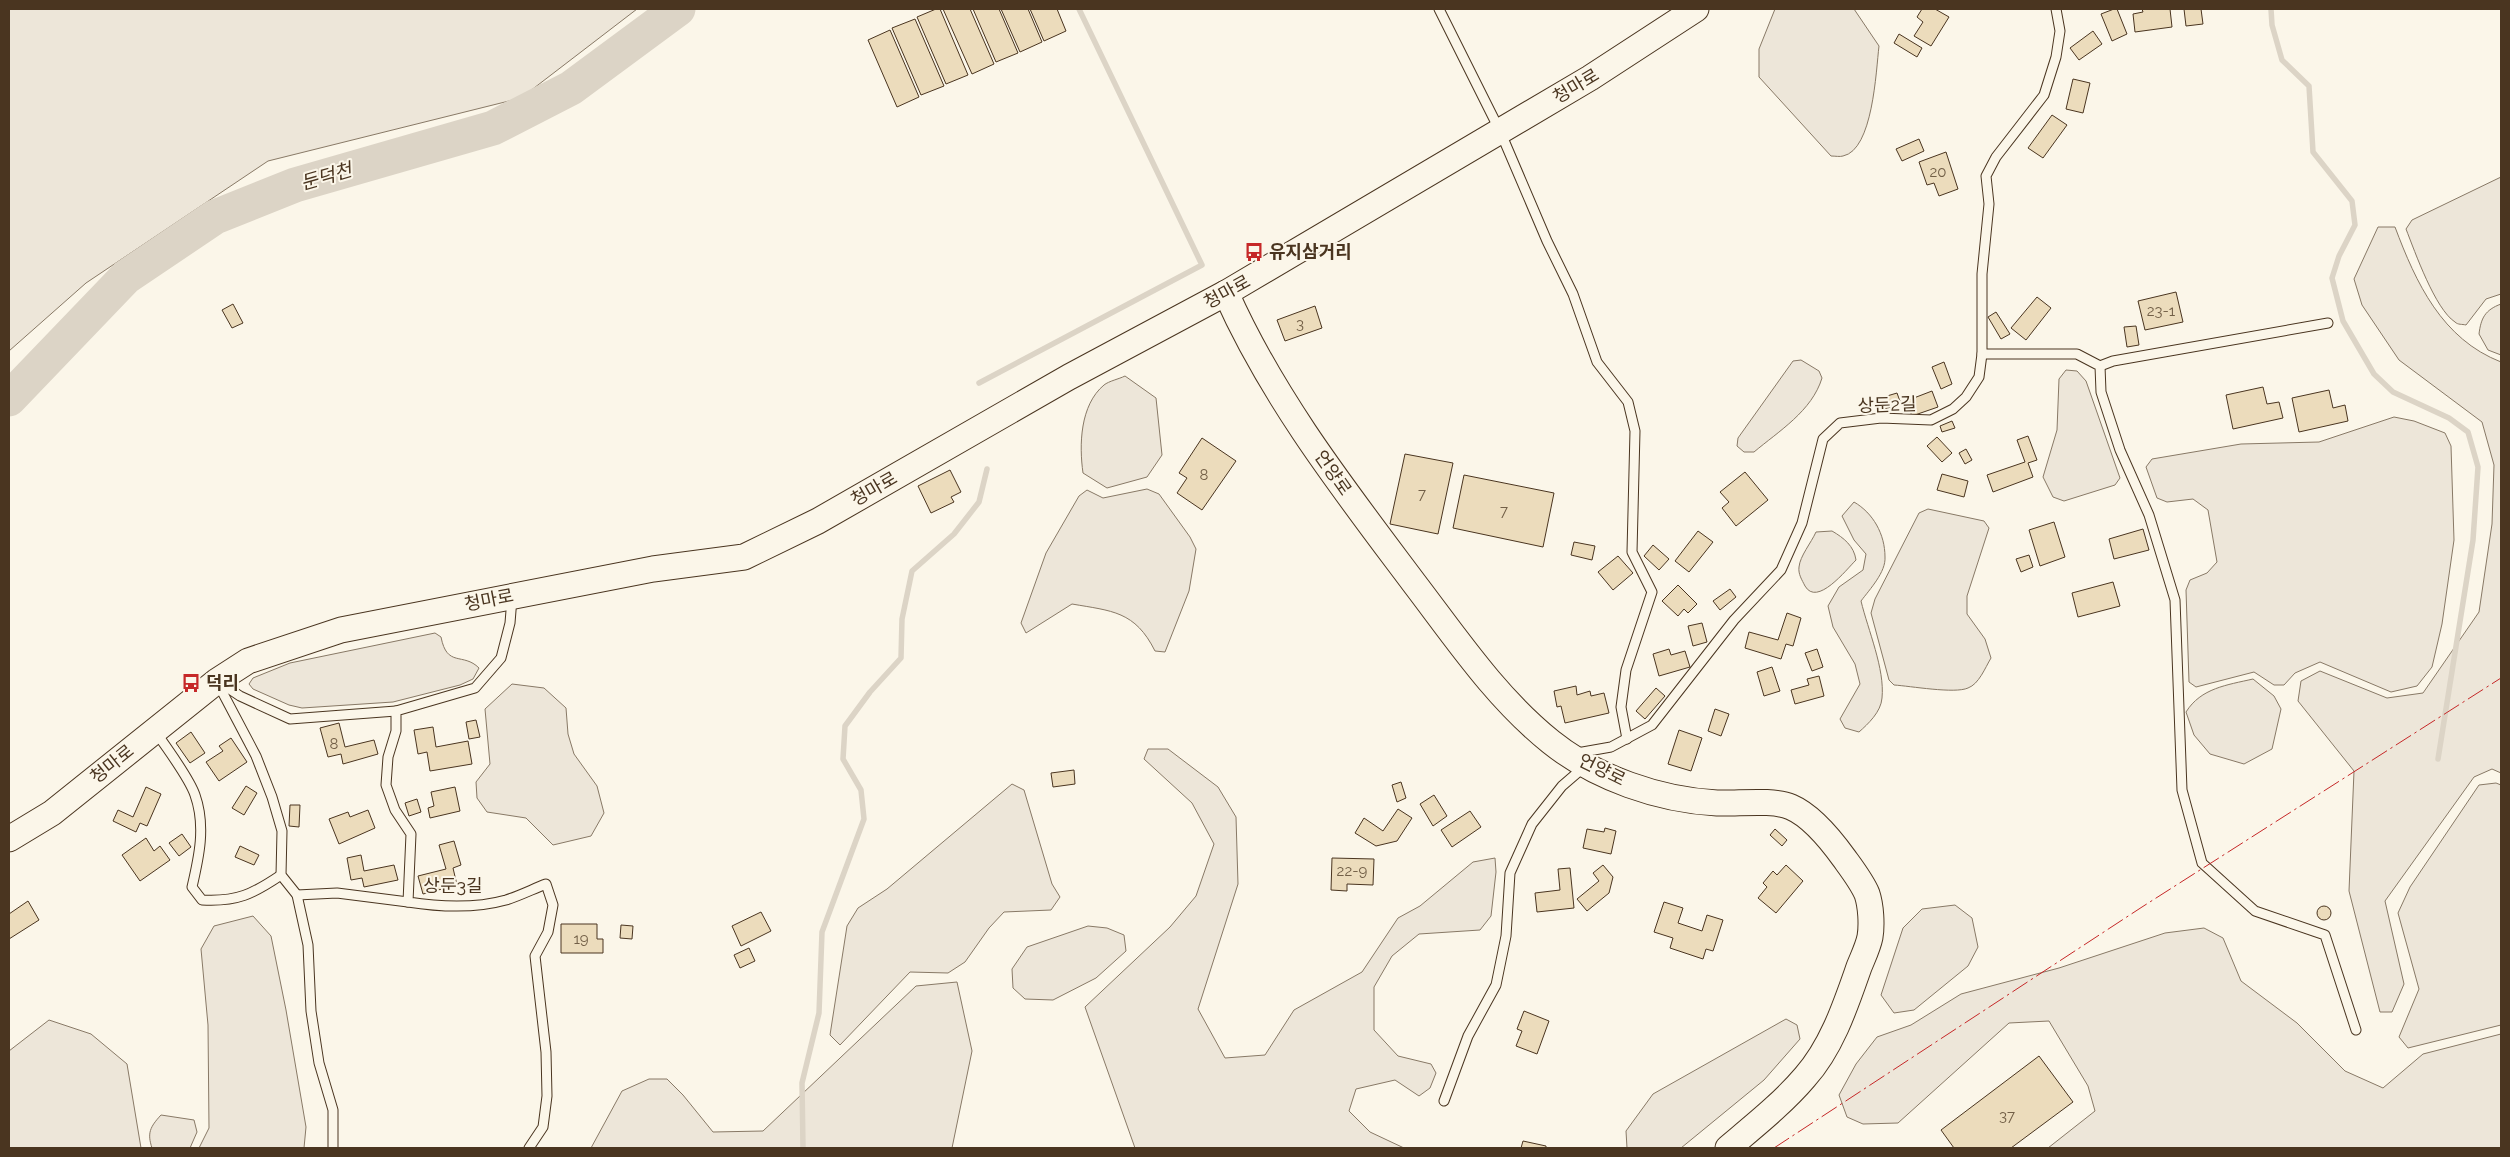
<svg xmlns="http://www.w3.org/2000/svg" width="2510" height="1157" font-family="Raleway,'Noto Sans KR',sans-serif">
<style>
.green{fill:#ede6d9;stroke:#887966}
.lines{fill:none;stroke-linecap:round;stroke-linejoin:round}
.stream{stroke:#dcd4c6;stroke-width:5.5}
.river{stroke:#dcd4c6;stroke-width:35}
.building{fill:#ecdcbc;stroke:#4a3520}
.lane-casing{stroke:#4a3520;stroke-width:11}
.secondary-casing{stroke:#4a3520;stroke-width:27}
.lane{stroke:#fbf6e9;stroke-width:9}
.secondary{stroke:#fbf6e9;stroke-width:25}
.power{stroke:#c62828;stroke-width:1;stroke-dasharray:18 4 2.5 4;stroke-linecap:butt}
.labels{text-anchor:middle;stroke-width:4;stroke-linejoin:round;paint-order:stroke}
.number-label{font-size:15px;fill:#725f47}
.street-label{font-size:18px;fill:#4a3520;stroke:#fbf6e9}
.poi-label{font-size:18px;font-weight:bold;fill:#4a3520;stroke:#fbf6e9;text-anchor:start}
.water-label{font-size:19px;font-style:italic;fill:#4a3520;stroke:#fbf6e9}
</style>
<rect width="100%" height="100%" fill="#fbf6e9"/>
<g class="green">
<polygon points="9,9 637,9 521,98 268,161 86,283 9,351"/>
<path d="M1775 9H1854L1879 46C1876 71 1873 150 1843 156 1840 157 1835 156 1831 156L1759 77V49Z"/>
<path d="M2501 177V294L2486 299 2466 325C2462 324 2458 325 2455 322 2435 309 2415 252 2406 229L2412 220Z"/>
<path d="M2378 227H2395C2416 283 2442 339 2501 362V773L2492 769 2474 777 2385 901 2404 984 2392 1012H2380L2349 891 2354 771 2298 701 2301 681 2320 671 2387 698 2423 693 2479 612 2492 524 2494 465 2482 422 2399 360 2362 305 2354 279Z"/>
<path d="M2501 304V355L2488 350 2479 334C2481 318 2485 310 2501 304Z"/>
<path d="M1801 360 1819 371 1822 378C1812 411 1779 431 1754 452H1744L1737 446 1738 438 1793 361Z"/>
<polygon points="2066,370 2077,371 2086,381 2120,478 2115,485 2064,501 2053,497 2043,477 2057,430 2059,379"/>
<path d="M1125 376 1156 398 1162 455 1147 477 1107 488 1083 473C1079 445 1080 405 1104 385 1109 381 1119 379 1125 376Z"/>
<polygon points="2394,417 2414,421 2445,433 2451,446 2454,540 2442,624 2432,667 2417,686 2391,692 2320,662 2295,673 2284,685 2274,685 2254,672 2196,687 2189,682 2186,590 2190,580 2207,573 2217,562 2208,510 2193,499 2167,502 2157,498 2146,467 2152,459 2241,444 2319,442"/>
<path d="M1147 489 1159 494 1190 537 1196 549 1189 591 1165 652 1155 651C1135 611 1112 611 1072 604L1026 633 1021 623 1046 553 1079 496 1087 490 1103 498Z"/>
<path d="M1854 502C1873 513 1885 534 1885 557 1886 572 1870 589 1861 601 1868 630 1885 669 1882 698 1881 712 1868 724 1859 732L1845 728 1840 719 1860 684 1855 664 1833 627 1828 606 1839 587 1863 570 1866 554 1854 540 1842 516Z"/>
<path d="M1928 509 1984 521 1989 528 1967 596V614L1985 639 1991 658C1985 668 1979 684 1968 688 1955 694 1910 686 1894 685L1889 680 1871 613 1875 599 1919 513Z"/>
<path d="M1832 531C1844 538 1854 546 1856 560 1846 570 1817 607 1805 586 1802 580 1798 574 1799 567 1800 556 1811 543 1816 532Z"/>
<path d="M435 633 441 637C447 668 463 652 479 668L473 679 460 685 393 702 302 708 289 705 253 689 249 684 253 678 290 663Z"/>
<path d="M2253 679 2274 696 2281 709 2272 749 2244 764 2210 754 2194 735 2186 712C2201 688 2227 685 2253 679Z"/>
<polygon points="512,684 544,688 566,708 568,734 574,754 597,786 604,813 591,836 553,845 526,818 487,812 477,798 476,782 490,764 485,709"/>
<polygon points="1148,749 1168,749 1218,787 1236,817 1238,884 1198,1009 1225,1058 1265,1055 1294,1010 1362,972 1398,918 1420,906 1473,862 1495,858 1496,872 1491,916 1480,930 1419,934 1392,956 1374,987 1374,1030 1398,1056 1431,1064 1436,1073 1430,1088 1419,1096 1395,1080 1356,1089 1349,1111 1370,1132 1404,1148 1135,1148 1085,1007 1170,927 1196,896 1214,844 1192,803 1144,759"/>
<polygon points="2496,783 2501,785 2501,1025 2408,1048 2399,1037 2419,989 2398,913 2410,887 2479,785"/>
<polygon points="1012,784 1024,790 1052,884 1060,897 1051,910 1004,912 989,928 965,962 948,973 910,972 840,1045 830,1035 847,926 858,908 887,889"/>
<polygon points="1955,905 1972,918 1978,947 1968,966 1914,1010 1894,1013 1881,995 1903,928 1922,909"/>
<polygon points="253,916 271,936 286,1010 306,1127 304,1148 199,1148 209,1128 208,1025 201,949 214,926"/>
<polygon points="1088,926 1107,928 1124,935 1126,951 1096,978 1053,1000 1025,999 1013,988 1012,969 1027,947"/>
<polygon points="2204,928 2223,938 2241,981 2297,1023 2345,1071 2383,1088 2423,1054 2501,1034 2501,1148 2048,1148 2095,1111 2088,1086 2049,1021 2009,1023 1898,1123 1863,1124 1847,1117 1839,1095 1856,1064 1877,1037 1911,1025 1961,994 2059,968 2165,933"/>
<polygon points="957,982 972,1051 952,1148 591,1148 622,1091 649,1079 667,1079 683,1095 713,1132 763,1131 916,986"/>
<polygon points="1786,1019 1797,1025 1800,1039 1764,1080 1681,1148 1627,1148 1626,1131 1653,1094"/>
<polygon points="49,1020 91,1034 127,1064 141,1148 9,1148 9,1051"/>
<path d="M161 1115 194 1120 197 1132 190 1148H152C147 1133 150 1127 161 1115Z"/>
</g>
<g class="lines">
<g class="stream">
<polyline points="2271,9 2272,25 2282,60 2309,86 2313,152 2352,201 2355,225 2339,256 2332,278 2343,321 2374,374 2393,392 2449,418 2468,432 2478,467 2473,540 2438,759"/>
<polyline points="979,383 1202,265 1079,9"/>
<polyline points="803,1148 802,1083 819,1013 822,932 864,819 861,790 843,759 845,726 870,692 901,658 902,619 912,571 954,534 979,502 987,469"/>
</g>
<polyline class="river" points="9,399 126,277 215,217 295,185 493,128 571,88 678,9"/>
</g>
<g class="building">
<polygon points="936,9 940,9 968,75 946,84 917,17"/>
<polygon points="943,9 970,9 994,64 972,74"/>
<polygon points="973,9 999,9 1018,53 996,62"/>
<polygon points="1001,9 1028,9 1042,42 1020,52"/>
<polygon points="1030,9 1057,9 1066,31 1044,41"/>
<polygon points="1922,9 1935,9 1949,17 1931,46 1914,36 1923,22 1917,17"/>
<polygon points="2114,9 2117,9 2127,34 2112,41 2101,14"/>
<polygon points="2142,9 2170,9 2172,27 2135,32 2133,14 2143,12"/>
<polygon points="2184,9 2201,9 2203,24 2186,26"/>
<polygon points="915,19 944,86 921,95 892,28"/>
<polygon points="890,30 919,97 897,107 868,40"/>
<polygon points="2093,31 2102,44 2079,60 2070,48"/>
<polygon points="1899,34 1922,48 1917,57 1894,43"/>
<polygon points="2073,79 2090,83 2083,113 2066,109"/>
<polygon points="2052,115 2067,125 2043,158 2028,148"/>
<polygon points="1919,139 1924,151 1902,161 1896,149"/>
<polygon points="1946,152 1958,189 1939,196 1934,183 1927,185 1919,162"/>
<polygon points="2176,292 2183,322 2145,330 2138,301"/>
<polygon points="2037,297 2051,308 2026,340 2011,328"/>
<polygon points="233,304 243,323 232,328 222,310"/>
<polygon points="1315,306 1322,328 1285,341 1277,320"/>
<polygon points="1996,312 2010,334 2001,339 1988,317"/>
<polygon points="2136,326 2139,345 2127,347 2124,327"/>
<polygon points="1944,362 1952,384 1941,389 1932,367"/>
<polygon points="2263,387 2267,404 2279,402 2283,418 2233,429 2226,395"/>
<polygon points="2329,390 2333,408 2345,405 2348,421 2299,432 2292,398"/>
<polygon points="1932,391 1938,407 1912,416 1906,401"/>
<polygon points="1897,393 1901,404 1881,410 1877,399"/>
<polygon points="1952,421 1955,428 1942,432 1940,426"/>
<polygon points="2028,436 2037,460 2028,463 2033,477 1993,492 1987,475 2025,462 2017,440"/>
<polygon points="1937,437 1952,453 1942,462 1927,446"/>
<polygon points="1202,438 1236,461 1202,510 1177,493 1187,478 1179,473"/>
<polygon points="1966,449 1972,460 1965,464 1959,453"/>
<polygon points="1405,454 1453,463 1438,534 1390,524"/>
<polygon points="950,470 961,492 951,497 954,502 931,513 918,486"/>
<polygon points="1745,472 1768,500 1736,526 1722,508 1729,502 1720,492"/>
<polygon points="1942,474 1968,481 1964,497 1937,490"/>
<polygon points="1464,475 1554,493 1543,547 1453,528"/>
<polygon points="2054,522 2065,557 2040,566 2029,530"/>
<polygon points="2143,529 2149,550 2114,559 2109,539"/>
<polygon points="1698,531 1713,542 1689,572 1675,561"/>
<polygon points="1574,542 1595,546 1592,560 1571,555"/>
<polygon points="1653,545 1669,559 1659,570 1644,556"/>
<polygon points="2029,555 2033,567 2021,572 2016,559"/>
<polygon points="1618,556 1633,573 1613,590 1598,572"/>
<polygon points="2113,582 2120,606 2078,617 2072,593"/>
<polygon points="1678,585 1697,604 1688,613 1684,609 1678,616 1662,601"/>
<polygon points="1730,589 1736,597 1720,610 1713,601"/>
<polygon points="1787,613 1801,618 1793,646 1786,644 1781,659 1745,648 1749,632 1778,640"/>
<polygon points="1702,623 1707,642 1693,646 1688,626"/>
<polygon points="1669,649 1671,655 1685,651 1690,667 1659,676 1653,654"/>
<polygon points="1817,649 1823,667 1812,671 1805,653"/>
<polygon points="1772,667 1780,691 1764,696 1757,672"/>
<polygon points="1819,676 1824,696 1795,704 1791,690 1809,685 1807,679"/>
<polygon points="1576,686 1577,695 1590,691 1591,696 1604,693 1609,713 1565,723 1561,706 1557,707 1554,691"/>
<polygon points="1656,688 1665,696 1645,719 1636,711"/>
<polygon points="1715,709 1729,714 1721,736 1708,731"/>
<polygon points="476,720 480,737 469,739 466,722"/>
<polygon points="339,723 345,747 374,740 378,754 343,764 341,754 328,757 320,728"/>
<polygon points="433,727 436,747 468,741 472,764 430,771 427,752 418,754 414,730"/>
<polygon points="1679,730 1702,738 1691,771 1668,764"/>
<polygon points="191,732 205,753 190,763 176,743"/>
<polygon points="231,738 247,762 219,781 206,762 223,751 219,746"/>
<polygon points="1074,770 1075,784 1053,787 1051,773"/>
<polygon points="1401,782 1406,798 1397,802 1392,785"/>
<polygon points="246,786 257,793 244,815 232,808"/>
<polygon points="146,787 161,794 147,826 140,823 136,832 113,821 118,810 133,817"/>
<polygon points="455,787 460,811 430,818 428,808 434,806 431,792"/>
<polygon points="1434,795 1447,816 1433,826 1420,804"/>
<polygon points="417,799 421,812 409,816 405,803"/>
<polygon points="290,805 300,805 299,827 289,826"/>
<polygon points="1398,809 1412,818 1397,841 1376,846 1355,833 1364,818 1383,831"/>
<polygon points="368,810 375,828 339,844 329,819 348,812 350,817"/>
<polygon points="1470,811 1481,827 1452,847 1441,830"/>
<polygon points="1605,828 1616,831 1611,854 1583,848 1587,829 1604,832"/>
<polygon points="1775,829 1787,840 1782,846 1770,835"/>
<polygon points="182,834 191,847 179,856 169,843"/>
<polygon points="146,838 154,851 160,846 170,860 140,881 122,855"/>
<polygon points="454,841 461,865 453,868 457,885 423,894 418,876 446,869 439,845"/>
<polygon points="240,846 259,855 254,865 235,857"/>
<polygon points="361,855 364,871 394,865 398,880 364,887 362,878 351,880 347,858"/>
<polygon points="1332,858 1374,859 1373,885 1347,884 1347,891 1331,890"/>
<polygon points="1603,865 1613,877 1609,893 1587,911 1577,899 1599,881 1593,873"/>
<polygon points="1786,865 1803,881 1776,913 1758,898 1767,887 1763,883 1773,871 1777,875"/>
<polygon points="1570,868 1574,908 1537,912 1535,893 1560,890 1558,869"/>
<polygon points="28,901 39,920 9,939 9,914"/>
<polygon points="1664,902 1683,908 1678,923 1702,931 1707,915 1723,920 1713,951 1706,949 1703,959 1670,948 1673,938 1654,932"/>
<circle cx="2324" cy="913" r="7"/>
<polygon points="761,912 771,931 741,946 732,926"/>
<polygon points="561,924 597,924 597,939 603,939 603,953 561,953"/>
<polygon points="621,925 633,926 632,939 620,938"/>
<polygon points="749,948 755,961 740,968 734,955"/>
<polygon points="1524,1011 1549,1021 1537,1054 1516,1046 1522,1031 1517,1029"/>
<polygon points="2039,1056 2073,1102 2011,1148 1954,1148 1941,1130"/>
<polygon points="1523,1141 1546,1146 1546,1148 1521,1148"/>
</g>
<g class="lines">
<g class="lane-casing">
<g id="lane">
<polyline points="1439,9 1500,131 1547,241 1573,294 1597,362 1628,402 1635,431 1632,552 1652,592 1626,670 1621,707 1627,739"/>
<polyline points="1982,354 2077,354 2100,366 2101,392 2120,450 2149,515 2175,600 2182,790 2202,863 2255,911 2325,935 2356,1030"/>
<polyline points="2100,366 2113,361 2328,323"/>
<path d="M512 598 510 623 501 658 475 688 396 711V731L388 757 386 785 395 810 411 834 408 902C440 907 474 909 506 900 519 896 533 889 546 884L553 905 548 932 535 956 546 1052 547 1096 543 1127 529 1148"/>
<polyline points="217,682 256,756 272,797 282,831 281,875 297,895 308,945 311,1011 319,1063 333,1110 333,1148"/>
<polyline points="219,682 240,696 290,719 396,711"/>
<path d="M156 732C167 749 189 777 195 795 206 826 199 857 192 887L202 900C237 902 253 894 281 875"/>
<polyline points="1577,753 1611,747 1652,725 1734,620 1781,570 1802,523 1823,439 1840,423 1881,418 1931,420 1953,409 1966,397 1979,377 1982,354 1982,274 1989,204 1986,176 1996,157 2044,95 2056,57 2060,31 2056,9"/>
<polyline points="297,895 337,893 408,902"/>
<polyline points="1444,1101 1468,1036 1496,985 1506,936 1510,873 1532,824 1562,786 1584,767"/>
</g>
</g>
<g class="secondary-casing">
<g id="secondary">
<path d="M1226 293C1273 399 1345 491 1414 583 1456 638 1496 698 1551 742 1596 778 1659 800 1717 803 1738 804 1772 799 1791 807 1812 816 1831 840 1844 858 1852 869 1862 882 1867 894 1871 906 1872 925 1870 937 1868 947 1863 957 1859 967 1846 1004 1832 1047 1805 1077 1783 1103 1754 1126 1728 1148"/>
<polyline points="9,839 52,813 217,681 248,661 341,630 653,569 744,557 818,521 1069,377 1226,293 1590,78 1696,9"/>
</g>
</g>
<use href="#lane" class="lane"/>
<use href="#secondary" class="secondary"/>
<polyline class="power" points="1774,1148 2142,907 2501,678"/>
</g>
<defs>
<g id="bus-bare" transform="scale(1.5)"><path d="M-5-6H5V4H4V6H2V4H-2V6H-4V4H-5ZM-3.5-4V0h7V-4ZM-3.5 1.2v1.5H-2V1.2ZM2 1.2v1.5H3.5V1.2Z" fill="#c62828" stroke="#fbf6e9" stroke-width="2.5" paint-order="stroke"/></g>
</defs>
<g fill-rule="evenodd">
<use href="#bus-bare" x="1254" y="252"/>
<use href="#bus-bare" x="191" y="683"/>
</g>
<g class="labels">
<g class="number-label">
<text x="1938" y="177">20</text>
<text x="2161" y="316">23-1</text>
<text x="1300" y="329">3</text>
<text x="1204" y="480">8</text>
<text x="1422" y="499">7</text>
<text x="1504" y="516">7</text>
<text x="334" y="749">8</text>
<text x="1352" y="876">22-9</text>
<text x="581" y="944">19</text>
<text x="2007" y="1121">37</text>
</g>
<g class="street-label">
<text transform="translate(1576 86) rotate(-31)" y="6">청마로</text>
<text transform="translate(1227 292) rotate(-29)" y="6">청마로</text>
<text transform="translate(1887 405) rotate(-2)" y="6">상둔2길</text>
<text transform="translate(1333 473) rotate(55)" y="6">언양로</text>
<text transform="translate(874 489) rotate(-30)" y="6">청마로</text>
<text transform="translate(489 600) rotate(-11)" y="6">청마로</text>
<text transform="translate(112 764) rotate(-39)" y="6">청마로</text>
<text transform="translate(1602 770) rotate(26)" y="6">언양로</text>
<text x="453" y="892">상둔3길</text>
</g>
<g class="poi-label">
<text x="1269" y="258">유지삼거리</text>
<text x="206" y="689">덕리</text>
</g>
<g class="water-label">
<text transform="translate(326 176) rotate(-16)" y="7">둔덕천</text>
</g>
</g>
<rect width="2510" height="1157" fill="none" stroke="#4a3520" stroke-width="20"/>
</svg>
